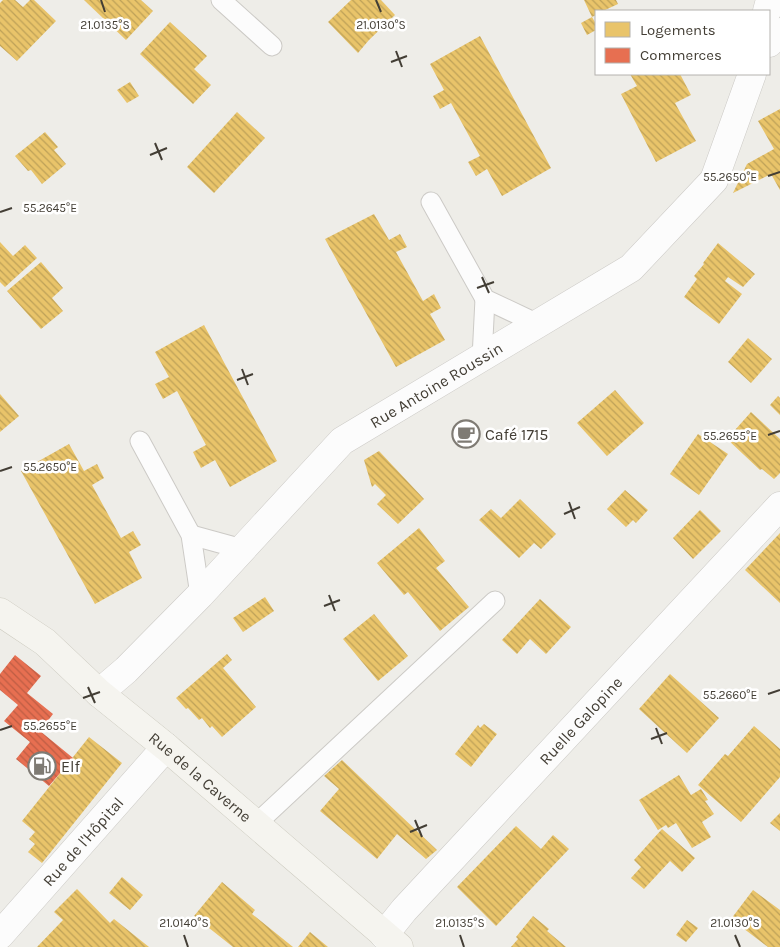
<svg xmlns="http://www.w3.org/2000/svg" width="780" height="947" font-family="Karla,sans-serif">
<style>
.homes{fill:url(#homes-back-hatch)}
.shops{fill:url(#shops-back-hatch)}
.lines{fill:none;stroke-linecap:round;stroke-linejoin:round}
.lane-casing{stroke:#cccac6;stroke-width:21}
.street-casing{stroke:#cccac6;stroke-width:29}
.secondary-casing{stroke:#cccabf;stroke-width:29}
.lane{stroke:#fcfcfc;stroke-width:19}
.street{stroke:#fcfcfc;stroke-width:28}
.secondary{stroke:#f5f4ef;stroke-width:28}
.ticks{fill:none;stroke:#433e35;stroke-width:2}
.labels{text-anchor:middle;stroke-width:5;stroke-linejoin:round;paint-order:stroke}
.street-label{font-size:16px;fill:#433e35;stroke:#fff}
.poi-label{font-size:16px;fill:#433e35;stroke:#fff;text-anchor:start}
.ticks-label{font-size:12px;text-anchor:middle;fill:#433e35;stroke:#fff;stroke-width:5;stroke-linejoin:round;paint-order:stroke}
</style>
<defs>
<pattern id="homes-back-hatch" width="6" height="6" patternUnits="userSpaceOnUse" patternTransform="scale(1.25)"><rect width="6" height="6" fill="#e9c46a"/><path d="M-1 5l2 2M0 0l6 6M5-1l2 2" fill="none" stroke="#bea158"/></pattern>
<pattern id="shops-back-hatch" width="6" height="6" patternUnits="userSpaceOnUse" patternTransform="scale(1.25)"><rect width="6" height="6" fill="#e76f51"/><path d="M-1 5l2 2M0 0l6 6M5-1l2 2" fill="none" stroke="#bd5d44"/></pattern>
</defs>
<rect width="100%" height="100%" fill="#eeede8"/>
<g class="homes">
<polygon points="3,0 15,0 23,7 30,0 34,0 56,21 17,61 0,46 0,3"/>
<polygon points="84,0 141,0 153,11 126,40"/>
<polygon points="351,0 381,0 395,15 369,40 358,53 328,22"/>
<polygon points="584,0 616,0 618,4 603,11 596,11 596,15 592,17"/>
<polygon points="592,17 596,24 596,30 587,35 581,23"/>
<polygon points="170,22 207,56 194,69 211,85 193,104 140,54"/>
<polygon points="480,36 551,168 502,196 487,169 476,176 468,162 480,156 451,103 440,109 433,96 444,90 430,64"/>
<polygon points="630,74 680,74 691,95 675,103 696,141 656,162 621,94 637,86"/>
<polygon points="130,82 139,96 127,103 117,90"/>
<polygon points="780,109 780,190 771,174 733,193 747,164 774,149 758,121"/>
<polygon points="237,112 265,138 214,193 187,167"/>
<polygon points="45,132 58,147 54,150 66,164 42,184 31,170 28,171 15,156"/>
<polygon points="374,214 389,240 400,234 407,247 396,252 423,301 434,294 441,308 430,314 445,340 396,367 325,239"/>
<polygon points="0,242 13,256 25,245 37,258 5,287 0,282"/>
<polygon points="718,243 755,274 743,287 728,277 725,281 742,294 719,324 684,297 697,279 694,276 704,264 703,263"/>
<polygon points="41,262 63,288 52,298 63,311 41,329 7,291"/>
<polygon points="204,325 277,461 230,487 215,460 201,468 193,452 206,445 177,391 163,399 155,384 169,377 155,352"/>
<polygon points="748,338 772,359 751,383 728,362"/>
<polygon points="615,390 644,423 607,456 577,423"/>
<polygon points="0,394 19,416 0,432"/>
<polygon points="778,396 780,398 780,415 770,405"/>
<polygon points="751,412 780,439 780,473 774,479 762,469 760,470 727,439"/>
<polygon points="698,434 728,454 699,495 670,474"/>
<polygon points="69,444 84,471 97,464 104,478 92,485 121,538 133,531 141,545 129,552 142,578 95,604 21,471"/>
<polygon points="379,451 424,499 398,524 377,504 386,495 375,484 372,487 364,460"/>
<polygon points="625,490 648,510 636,523 633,520 626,527 607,509"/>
<polygon points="520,499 556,534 541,549 534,543 519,558 479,520 491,509 501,518"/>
<polygon points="700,510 721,531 693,559 673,538"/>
<polygon points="419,528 445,561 436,568 469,607 440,631 408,592 404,595 377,563"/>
<polygon points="780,533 780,603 745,570"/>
<polygon points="265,597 274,611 243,632 233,618"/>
<polygon points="540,599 571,627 546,654 530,639 517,654 502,640"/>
<polygon points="374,614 408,656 378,681 343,639"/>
<polygon points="227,654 232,660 223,668 256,707 222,737 212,726 210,728 202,718 199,720 188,708 186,709 176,698"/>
<polygon points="670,674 719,718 687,753 639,709"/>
<polygon points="484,724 497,734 471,767 455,754 478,725 480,728"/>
<polygon points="754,726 780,749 780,777 741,822 698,785 725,754 728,756"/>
<polygon points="89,737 122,763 42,863 28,852 35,844 29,839 35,832 22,821"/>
<polygon points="342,760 400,815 437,850 426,859 397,834 377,859 320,811 339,789 324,776"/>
<polygon points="679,775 691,795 701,789 708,800 705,801 714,814 702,822 711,837 692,848 676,823 668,828 666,825 658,830 639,800"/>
<polygon points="780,813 780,831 770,823"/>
<polygon points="516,826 541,849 553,835 569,849 496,926 457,887"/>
<polygon points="662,829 695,858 682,872 670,861 644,889 631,878 641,867 634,860"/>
<polygon points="122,877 143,895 130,910 109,893"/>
<polygon points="222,882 255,910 252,914 293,947 233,947 194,916"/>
<polygon points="77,889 110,923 114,919 149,947 37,947 63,920 54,912"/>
<polygon points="753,890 780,910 780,947 768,947 731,919"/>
<polygon points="533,916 549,929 547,931 566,947 511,947 518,939 516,937"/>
<polygon points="687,920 698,928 686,942 676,935"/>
<polygon points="310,932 328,947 298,947"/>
</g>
<polygon class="shops" points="15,655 41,676 27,693 53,714 40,731 73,758 49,786 16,759 30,742 4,721 18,705 0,690 0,674"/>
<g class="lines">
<g class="lane-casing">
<g id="lane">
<polyline points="221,0 272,46"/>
<polyline points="431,202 485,299 538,324"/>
<polyline points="482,358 485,299"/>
<polyline points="140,441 191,535 200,595"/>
<polyline points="191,535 242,549"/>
<polyline points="256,824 495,601"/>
</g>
</g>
<g class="street-casing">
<g id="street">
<polyline points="767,11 770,0"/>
<polyline points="769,43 780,32"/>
<path id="s1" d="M99 693 126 670 200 595 342 441 631 268 714 180 752 74"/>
<path id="s2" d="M0 935 166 747"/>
<path id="s3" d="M384 935 404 910 780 506"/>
</g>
</g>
<g class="secondary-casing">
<g id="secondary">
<path id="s4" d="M0 612 45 642 99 693 166 747 399 947"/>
</g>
</g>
<use href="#lane" class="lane"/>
<use href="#street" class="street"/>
<use href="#secondary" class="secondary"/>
</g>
<path class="ticks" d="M101 0 105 12M376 0 381 12M396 51 402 67M391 62 407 56M155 143 162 160M150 155 167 148M768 176 780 172M0 212 12 208M482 277 489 293M477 288 494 282M242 369 248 385M237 380 253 374M768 435 780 431M0 471 12 467M569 502 575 519M564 514 580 507M329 595 335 611M324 606 340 600M88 687 95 703M768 694 780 690M83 698 100 692M656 728 662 744M0 730 12 726M651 739 667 733M415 820 422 837M410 832 427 825M184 935 188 947M460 935 464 947M735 935 740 947"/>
<defs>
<g id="cafe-ring" transform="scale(1.4375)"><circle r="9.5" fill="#fff" stroke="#7f7b74" stroke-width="1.5"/><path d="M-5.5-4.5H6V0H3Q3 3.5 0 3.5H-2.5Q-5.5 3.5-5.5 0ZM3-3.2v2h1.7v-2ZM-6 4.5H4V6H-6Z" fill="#7f7b74"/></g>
<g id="fuel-ring" transform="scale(1.4375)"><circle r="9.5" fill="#fff" stroke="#7f7b74" stroke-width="1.5"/><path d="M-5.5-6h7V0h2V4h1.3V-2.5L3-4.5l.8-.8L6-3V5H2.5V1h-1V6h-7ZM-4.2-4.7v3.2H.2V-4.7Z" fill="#7f7b74"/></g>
</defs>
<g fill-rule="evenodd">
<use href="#cafe-ring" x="466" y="434"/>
<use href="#fuel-ring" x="42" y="766"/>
</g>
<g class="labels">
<g class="street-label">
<text dy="6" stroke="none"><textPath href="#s1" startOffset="460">Rue Antoine Roussin</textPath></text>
<text dy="6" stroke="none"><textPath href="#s3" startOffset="291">Ruelle Galopine</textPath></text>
<text dy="6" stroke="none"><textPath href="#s4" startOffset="260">Rue de la Caverne</textPath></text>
<text dy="6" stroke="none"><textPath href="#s2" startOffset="125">Rue de l'Hôpital</textPath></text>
</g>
<g class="poi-label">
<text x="485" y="440">Café 1715</text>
<text x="61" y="772">Elf</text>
</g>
</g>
<g class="ticks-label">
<text x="105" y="29">21.0135°S</text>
<text x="381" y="29">21.0130°S</text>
<text x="730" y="181">55.2650°E</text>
<text x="50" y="212">55.2645°E</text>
<text x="730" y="440">55.2655°E</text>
<text x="50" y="471">55.2650°E</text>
<text x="730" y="699">55.2660°E</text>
<text x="50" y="730">55.2655°E</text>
<text x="184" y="927">21.0140°S</text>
<text x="460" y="927">21.0135°S</text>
<text x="735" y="927">21.0130°S</text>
</g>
<rect x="595" y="10" width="175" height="65" fill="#ffffff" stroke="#b4b2ae"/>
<rect x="605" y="22" width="25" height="15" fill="#e9c46a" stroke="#b4b2ae"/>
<text x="640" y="35" font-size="15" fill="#433e35">Logements</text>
<rect x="605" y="48" width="25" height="15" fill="#e76f51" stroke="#b4b2ae"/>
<text x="640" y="60" font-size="15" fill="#433e35">Commerces</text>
</svg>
